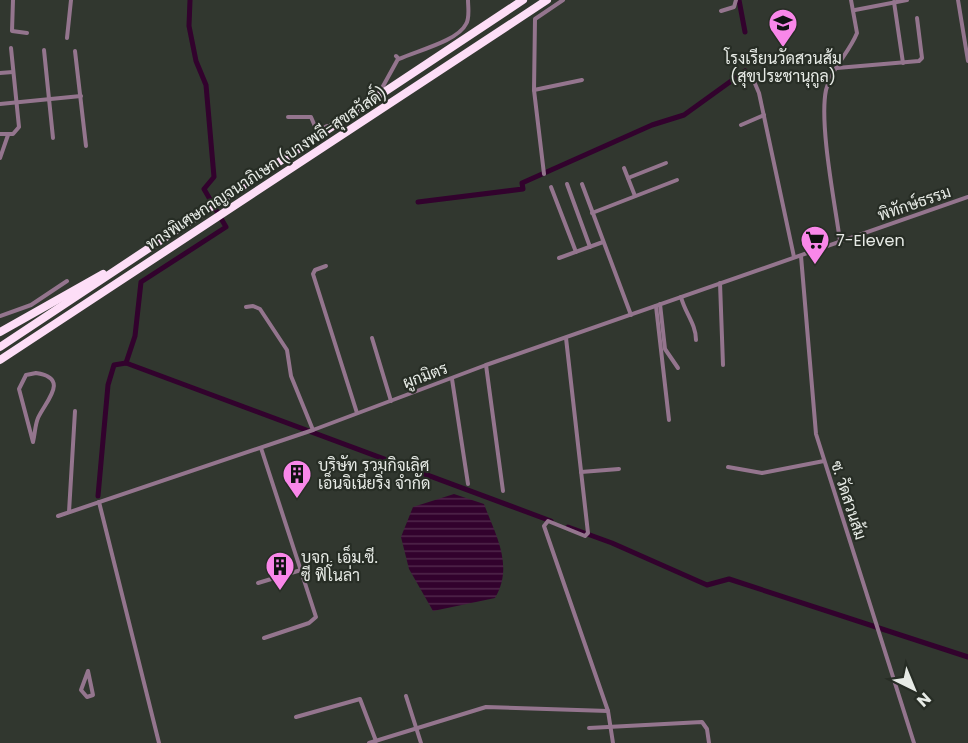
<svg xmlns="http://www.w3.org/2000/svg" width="968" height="743" font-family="Poppins,Sarabun,sans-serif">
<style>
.water{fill:url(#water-rules)}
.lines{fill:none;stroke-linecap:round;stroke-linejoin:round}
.canal{stroke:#32022d;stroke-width:5}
.minor{stroke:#94758e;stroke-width:4}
.motorway{stroke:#fddef7;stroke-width:8}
.labels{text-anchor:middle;stroke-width:4.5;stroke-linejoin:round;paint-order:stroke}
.poi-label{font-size:16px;fill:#e7ebe6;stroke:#272d25;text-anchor:start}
.street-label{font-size:16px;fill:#e7ebe6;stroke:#272d25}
</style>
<defs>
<pattern id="water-rules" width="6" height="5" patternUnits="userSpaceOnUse" patternTransform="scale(1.5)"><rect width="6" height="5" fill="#32022d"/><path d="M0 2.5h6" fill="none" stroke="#50274b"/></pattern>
</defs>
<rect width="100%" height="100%" fill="#31372f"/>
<path class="water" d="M454 494 484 504C496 536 514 566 495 598L433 611 409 569 401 537 413 507Z"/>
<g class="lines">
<g class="canal">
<polyline points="739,0 745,32"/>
<polyline points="418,202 523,189 522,183 652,125 684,115 745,71"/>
<polyline points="126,363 135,336 141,282 226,227 204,189 214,177 206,85 196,61 189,26 190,0"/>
<polyline points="98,496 108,385 114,365 126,363 551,521"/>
<polyline points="568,527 612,543 707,585 729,579 968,657"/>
</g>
<g class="minor">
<polyline points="13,0 12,31 27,33"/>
<polyline points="958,0 968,61"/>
<polyline points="894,2 903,63"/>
<polyline points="855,10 907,0"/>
<polyline points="721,11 734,7 736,0"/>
<polyline points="67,38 71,0"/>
<polyline points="44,50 53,138"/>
<polyline points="75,51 86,146"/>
<path d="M396 56 399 59C416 51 458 41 466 24 470 18 468 7 468 0"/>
<polyline points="837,68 919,61 922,58 917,18"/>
<polyline points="750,72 759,93 794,257"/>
<polyline points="0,73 13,72"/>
<polyline points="534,90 582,80"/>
<polyline points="0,104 81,96"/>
<polyline points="353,108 382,88 398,59"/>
<polyline points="288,117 311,117 317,131 327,126"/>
<polyline points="741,125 764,115"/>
<polyline points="0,134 13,134 19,127 11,48"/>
<polyline points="0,158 8,135"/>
<polyline points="624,168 635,196"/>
<polyline points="544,174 534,90 535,19 563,0"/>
<polyline points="628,178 666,163"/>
<polyline points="567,184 590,247"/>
<polyline points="582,184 631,315"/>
<polyline points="551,187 576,252"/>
<polyline points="592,213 677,180"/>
<path d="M840 241C835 204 819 124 826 90 831 69 849 53 857 33L851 0"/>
<polyline points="801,256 816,434 914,743"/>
<polyline points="559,258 603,242"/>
<polyline points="326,266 315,270 313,274 357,413"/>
<polyline points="720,283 723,365"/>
<path d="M681 297C685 313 696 324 696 340"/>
<polyline points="660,304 665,349 678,368"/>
<polyline points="656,306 669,420"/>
<polyline points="246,307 253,306 260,309 287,350 291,376 313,430"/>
<polyline points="0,316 31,305 67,281"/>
<polyline points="372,338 391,401"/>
<polyline points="566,338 588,533 585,536 548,521 544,526 608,711 613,743"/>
<polyline points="486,365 503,491"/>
<path d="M36 373C71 378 45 402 38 418 35 425 35 434 33 442L19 389 26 375Z"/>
<polyline points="452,379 468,484"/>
<polyline points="261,448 316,617 309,623 264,638"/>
<polyline points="728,467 762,473 824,461"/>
<polyline points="581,472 619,469"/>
<polyline points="99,502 159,743"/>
<polyline points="69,512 75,411"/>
<polyline points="58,516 313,430 486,365 968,197"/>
<polyline points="258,583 301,570"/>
<polygon points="88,671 93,695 87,697 81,690"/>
<polyline points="406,696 421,743"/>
<polyline points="296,717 360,699 376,741"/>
<polyline points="589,728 702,722 707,729 709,743"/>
<polyline points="369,743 486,707 608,711"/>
</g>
<g class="motorway">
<polyline points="0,332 103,274"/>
<polyline points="0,347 523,0"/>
<polyline points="0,360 547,0"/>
</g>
</g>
<defs>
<g id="school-pin" transform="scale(1.5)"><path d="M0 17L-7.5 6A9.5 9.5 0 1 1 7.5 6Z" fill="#f987e9" stroke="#272d25"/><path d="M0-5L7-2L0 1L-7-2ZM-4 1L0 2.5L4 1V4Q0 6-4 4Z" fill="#111"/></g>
<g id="supermarket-pin" transform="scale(1.5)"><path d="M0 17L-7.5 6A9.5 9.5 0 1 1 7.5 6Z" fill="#f987e9" stroke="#272d25"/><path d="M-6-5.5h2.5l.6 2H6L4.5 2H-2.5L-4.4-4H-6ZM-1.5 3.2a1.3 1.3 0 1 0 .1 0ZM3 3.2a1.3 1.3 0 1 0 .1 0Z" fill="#111"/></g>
<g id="building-pin" transform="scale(1.5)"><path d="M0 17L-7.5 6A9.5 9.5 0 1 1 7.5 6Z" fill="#f987e9" stroke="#272d25"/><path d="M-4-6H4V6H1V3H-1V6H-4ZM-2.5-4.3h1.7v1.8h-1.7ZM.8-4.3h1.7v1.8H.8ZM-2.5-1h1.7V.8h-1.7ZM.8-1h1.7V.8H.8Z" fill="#111"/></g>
</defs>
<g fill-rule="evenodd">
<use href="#school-pin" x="783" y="23"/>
<use href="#supermarket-pin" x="815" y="240"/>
<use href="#building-pin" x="297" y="474"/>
<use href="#building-pin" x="280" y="566"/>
</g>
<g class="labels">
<g class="poi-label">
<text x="783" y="64" text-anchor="middle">โรงเรียนวัดสวนส้ม<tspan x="783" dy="18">(สุขประชานุกูล)</tspan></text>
<text x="836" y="246">7-Eleven</text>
<text x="318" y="471">บริษัท รวมกิจเลิศ<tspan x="318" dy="18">เอ็นจิเนียริ่ง จำกัด</tspan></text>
<text x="301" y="563">บจก. เอ็ม.ซี.<tspan x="301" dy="18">ซี ฟิโนล่า</tspan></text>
</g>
<g class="street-label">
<text transform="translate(266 168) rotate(-33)" y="6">ทางพิเศษกาญจนาภิเษก (บางพลี-สุขสวัสดิ์)</text>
<text transform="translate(914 203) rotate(-19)" y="6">พิทักษ์ธรรม</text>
<text transform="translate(425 375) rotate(-20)" y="6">ผูกมิตร</text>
<text transform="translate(849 500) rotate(72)" y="6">ซ. วัดสวนส้ม</text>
</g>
</g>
<g transform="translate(914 689) rotate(137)" stroke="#272d25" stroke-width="4.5" paint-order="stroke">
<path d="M0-4.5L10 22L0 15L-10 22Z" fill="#e7ebe6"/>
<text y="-9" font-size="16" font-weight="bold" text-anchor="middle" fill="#e7ebe6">N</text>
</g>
</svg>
